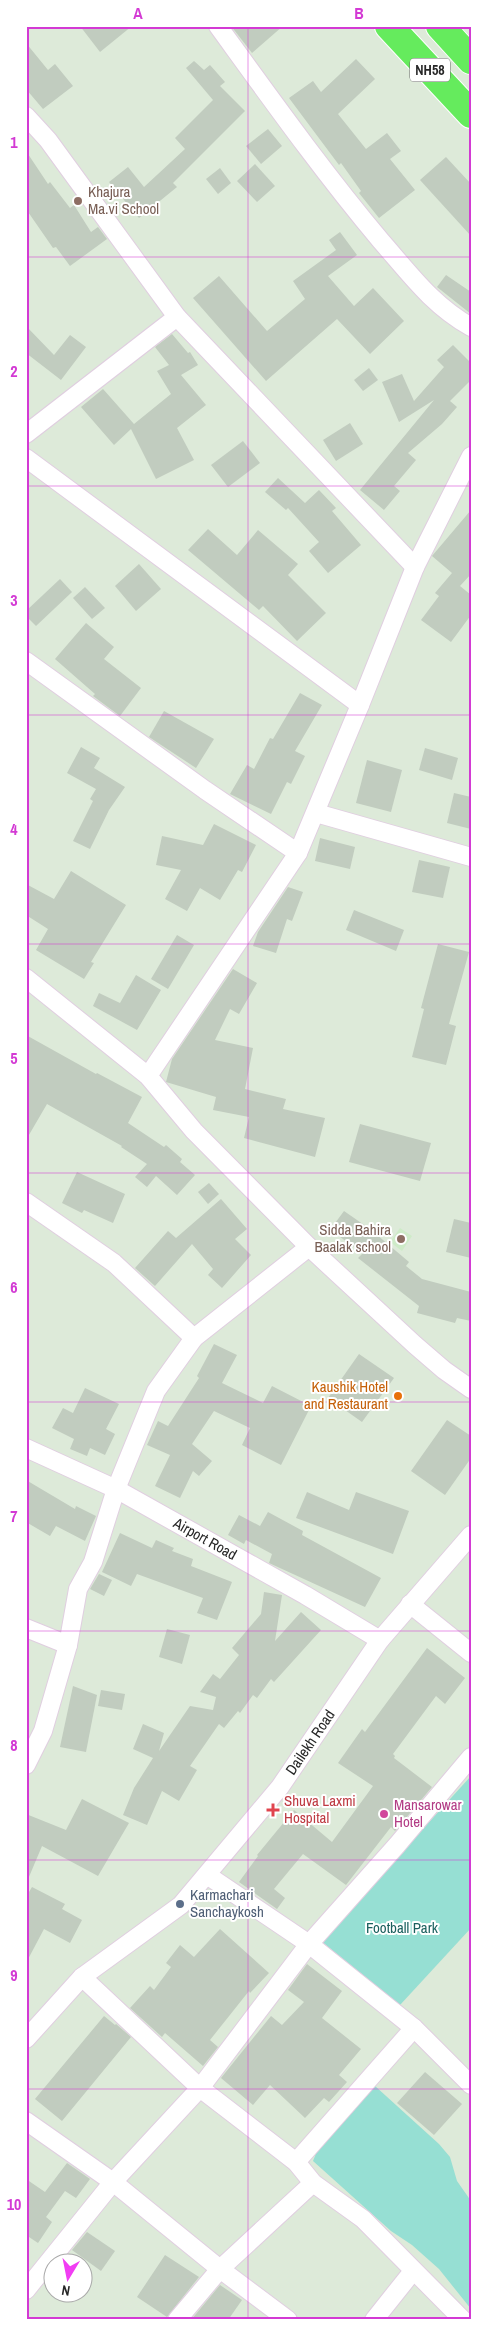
<svg xmlns="http://www.w3.org/2000/svg" width="497" height="2346" font-family="'Archivo Narrow',sans-serif">
<style>
.education{fill:#ceebc8}
.green{fill:#96dfd3}
.building{fill:#c1ccbf}
.lines{fill:none;stroke-linecap:round;stroke-linejoin:round}
.minor-casing{stroke:#e0cee0;stroke-width:20}
.primary-casing{stroke:#fff;stroke-width:30}
.minor{stroke:#fff;stroke-width:18}
.primary{stroke:#65eb5d;stroke-width:28}
.grid{fill:none;stroke:#d33ad4;stroke-width:1;stroke-opacity:0.55}
.education-dot{fill:#8d6e63;stroke:#fff;stroke-width:2}
.food-dot{fill:#e8710a;stroke:#fff;stroke-width:2}
.health-dot{fill:#e0444e;stroke:#fff;stroke-width:2}
.hotel-dot{fill:#d1479c;stroke:#fff;stroke-width:2}
.service-dot{fill:#5c6f8a;stroke:#fff;stroke-width:2}
.labels{text-anchor:middle;stroke-width:4;stroke-linejoin:round;paint-order:stroke}
.shield{fill:#fff;stroke:#686868;stroke-width:1}
.shield-label{font-size:14px;font-weight:bold;fill:#272727}
.education-label{font-size:15px;fill:#785e54;stroke:#fff;text-anchor:start}
.food-label{font-size:15px;fill:#c56008;stroke:#fff;text-anchor:end}
.street-label{font-size:15px;fill:#272727;stroke:#fff}
.health-label{font-size:15px;fill:#be3a42;stroke:#fff;text-anchor:start}
.hotel-label{font-size:15px;fill:#b23c85;stroke:#fff;text-anchor:start}
.service-label{font-size:15px;fill:#4e5e75;stroke:#fff;text-anchor:start}
.park-label{font-size:15px;fill:#1b605e;stroke:#fff}
.neatline{fill:none;stroke:#d33ad4;stroke-width:2}
.grid-label{font-size:16px;text-anchor:middle;font-weight:bold;fill:#d33ad4}
</style>
<rect width="100%" height="100%" fill="#ddead9"/>
<polygon class="education" points="400,1228 412,1236 402,1251 390,1242"/>
<g class="green">
<polygon points="471,1776 471,1928 400,2005 321,1941"/>
<polygon points="375,2086 439,2144 450,2157 457,2181 471,2201 471,2309 439,2269 412,2245 391,2231 313,2161 319,2146 367,2089"/>
</g>
<g class="building">
<polygon points="80,26 132,26 100,52"/>
<polygon points="231,26 283,26 252,53"/>
<polygon points="26,43 48,70 55,64 73,86 43,109 26,89"/>
<polygon points="356,59 375,79 338,114 366,149 387,133 401,151 390,159 415,190 379,218 359,193 361,191 341,163 339,165 289,98 313,81 321,92"/>
<polygon points="194,61 204,70 210,65 225,82 220,86 245,111 173,183 177,187 139,218 109,182 128,167 144,187 185,149 175,138 213,100 186,68"/>
<polygon points="268,129 282,146 261,164 246,146"/>
<polygon points="26,151 48,184 50,182 70,208 74,205 91,232 98,227 107,239 70,266 56,247 53,248 26,209"/>
<polygon points="446,157 471,184 471,236 420,180"/>
<polygon points="255,164 275,186 257,202 237,181"/>
<polygon points="220,168 231,183 218,194 206,179"/>
<polygon points="340,232 357,255 328,276 354,306 373,288 404,321 370,354 337,319 266,381 193,298 219,276 267,331 305,299 293,281 336,250 329,240"/>
<polygon points="446,275 471,292 471,314 437,287"/>
<polygon points="26,326 54,355 70,335 86,347 61,380 26,353"/>
<polygon points="172,334 188,353 190,352 198,365 181,375 206,405 177,428 194,460 156,479 131,429 114,445 81,407 103,389 134,424 171,394 157,371 169,365 155,347"/>
<polygon points="453,345 471,363 471,380 450,401 443,395 457,407 442,424 408,453 416,460 394,486 400,491 384,510 360,490 434,400 399,422 382,382 402,374 414,401 444,367 437,360"/>
<polygon points="369,368 378,380 363,391 354,380"/>
<polygon points="350,423 363,444 336,461 323,440"/>
<polygon points="243,441 260,463 228,487 211,465"/>
<polygon points="278,478 305,503 319,490 336,508 332,511 361,545 328,573 309,551 319,542 288,508 286,510 265,492"/>
<polygon points="471,510 471,574 460,586 471,595 471,615 451,642 421,620 439,596 435,593 452,573 432,556"/>
<polygon points="208,529 237,555 258,530 298,564 288,575 326,613 297,641 263,606 259,610 188,550"/>
<polygon points="139,564 161,589 136,611 115,586"/>
<polygon points="60,579 72,592 36,626 26,616 26,611"/>
<polygon points="85,587 105,608 92,619 73,598"/>
<polygon points="86,623 114,647 104,659 141,688 120,716 93,696 95,694 55,659"/>
<polygon points="300,693 322,705 295,751 305,756 291,784 287,782 271,814 230,794 247,765 254,769 270,738 273,739"/>
<polygon points="164,711 214,739 196,768 149,737"/>
<polygon points="81,747 100,758 94,768 125,787 109,810 90,849 73,841 93,801 90,799 96,789 67,773"/>
<polygon points="425,748 458,758 452,780 419,770"/>
<polygon points="367,760 402,770 391,812 356,803"/>
<polygon points="454,793 471,797 471,829 447,823"/>
<polygon points="214,824 256,845 242,872 238,870 220,900 200,888 187,911 165,899 181,870 156,865 162,836 203,845"/>
<polygon points="320,838 355,847 350,869 315,861"/>
<polygon points="419,860 450,867 443,898 412,892"/>
<polygon points="71,871 126,905 91,962 94,963 84,979 36,950 48,929 26,915 26,884 54,899"/>
<polygon points="288,887 303,892 292,921 287,919 276,953 253,946 258,932"/>
<polygon points="354,910 404,930 396,951 346,930"/>
<polygon points="177,935 194,945 168,989 151,979"/>
<polygon points="438,944 469,952 449,1024 456,1026 446,1065 412,1057 424,1009 421,1008"/>
<polygon points="233,969 257,983 239,1014 230,1009 215,1040 253,1048 245,1089 286,1099 283,1109 325,1118 315,1157 244,1138 249,1117 213,1110 216,1097 166,1082 172,1059"/>
<polygon points="136,975 161,990 137,1030 93,1006 99,993 120,1003"/>
<polygon points="26,1035 96,1074 97,1073 142,1097 128,1123 164,1147 166,1145 182,1159 180,1162 195,1175 177,1195 156,1176 147,1187 135,1177 147,1164 121,1147 122,1146 47,1104 26,1140"/>
<polygon points="360,1124 431,1143 420,1181 349,1162"/>
<polygon points="77,1172 125,1194 113,1223 84,1210 82,1213 62,1203"/>
<polygon points="209,1183 219,1194 208,1204 198,1192"/>
<polygon points="221,1199 247,1229 235,1239 251,1255 222,1288 208,1275 213,1269 192,1244 155,1286 135,1268 168,1231 176,1238"/>
<polygon points="344,1211 370,1229 409,1262 406,1266 422,1279 471,1292 471,1321 457,1318 455,1323 417,1313 419,1306 358,1258 363,1253 330,1230"/>
<polygon points="454,1219 471,1223 471,1258 446,1252"/>
<polygon points="214,1344 237,1355 222,1383 263,1403 272,1386 311,1406 281,1465 242,1445 250,1428 214,1411 192,1444 212,1461 199,1476 193,1471 180,1498 155,1486 170,1455 147,1445 158,1421 168,1426 199,1378 197,1376"/>
<polygon points="359,1354 394,1378 362,1422 328,1398"/>
<polygon points="85,1388 119,1404 106,1429 115,1434 105,1455 90,1448 87,1456 70,1449 74,1439 52,1428 63,1408 73,1413"/>
<polygon points="447,1420 471,1436 471,1458 445,1495 411,1471"/>
<polygon points="26,1480 75,1509 76,1506 96,1516 85,1541 56,1526 50,1536 26,1522"/>
<polygon points="307,1492 349,1510 356,1492 409,1511 393,1554 296,1518"/>
<polygon points="268,1512 303,1531 302,1535 381,1578 365,1607 269,1563 272,1554 246,1540 244,1544 228,1535 239,1515 260,1526"/>
<polygon points="120,1533 152,1548 156,1540 174,1548 172,1551 193,1559 191,1566 232,1582 217,1620 197,1613 203,1598 137,1574 131,1586 102,1572"/>
<polygon points="99,1574 112,1580 104,1596 90,1589"/>
<polygon points="264,1592 282,1595 275,1641 301,1612 321,1630 274,1682 271,1679 257,1698 253,1695 240,1713 238,1711 224,1728 219,1724 190,1766 197,1770 179,1801 162,1791 147,1825 123,1815 134,1788 153,1758 133,1749 143,1724 164,1733 159,1751 190,1706 213,1710 216,1697 200,1692 213,1674 220,1679 239,1655 232,1648 261,1614"/>
<polygon points="167,1629 190,1635 182,1664 159,1657"/>
<polygon points="427,1648 465,1678 445,1704 436,1696 393,1754 395,1756 394,1758 432,1787 395,1831 391,1827 346,1885 303,1854 274,1889 285,1898 277,1909 239,1882 258,1856 257,1855 294,1810 332,1842 373,1786 338,1763 362,1729 365,1732"/>
<polygon points="73,1686 97,1695 86,1752 60,1747"/>
<polygon points="101,1690 125,1694 122,1710 98,1706"/>
<polygon points="82,1799 129,1823 98,1876 42,1846 26,1884 26,1814 66,1830"/>
<polygon points="32,1887 65,1904 62,1909 82,1920 70,1943 44,1929 26,1963 26,1897"/>
<polygon points="220,1929 269,1973 250,1993 249,1991 210,2040 218,2047 203,2066 165,2033 162,2037 130,2008 150,1986 154,1990 171,1967 166,1963 180,1945 194,1957"/>
<polygon points="307,1964 342,1991 322,2018 361,2049 339,2075 347,2082 329,2102 324,2098 305,2118 270,2085 253,2105 221,2078 271,2016 282,2025 304,2002 288,1990"/>
<polygon points="104,2016 115,2025 116,2024 131,2037 62,2121 35,2099"/>
<polygon points="425,2072 462,2104 434,2135 397,2103"/>
<polygon points="67,2163 90,2179 76,2198 65,2191 46,2217 52,2222 38,2243 26,2235 26,2179 45,2192"/>
<polygon points="87,2232 115,2251 101,2271 72,2250"/>
<polygon points="165,2255 199,2277 167,2317 137,2297"/>
<polygon points="220,2285 242,2300 228,2320 191,2320"/>
</g>
<g class="lines">
<g class="minor-casing">
<g id="minor">
<path d="M218 26C271 99 323 172 381 241 410 274 432 305 471 327"/>
<polyline points="26,116 48,140 177,317 415,567"/>
<polyline points="26,434 177,317"/>
<polyline points="26,458 360,705"/>
<polyline points="26,661 205,790 298,853"/>
<polyline points="316,813 471,857"/>
<polyline points="26,978 148,1076 194,1131 309,1247 415,1345 444,1370 471,1389"/>
<polyline points="148,1076 298,853 360,705 415,567 471,456"/>
<polyline points="26,1202 114,1263 194,1338"/>
<path id="s1" d="M26 1448 116 1489 305 1595 380 1640"/>
<polyline points="410,1604 471,1653"/>
<polyline points="26,1628 68,1645"/>
<polyline points="26,1765 43,1731 68,1645 78,1589 93,1562 116,1489 156,1391 194,1338 309,1247"/>
<polyline points="207,1875 309,1944 414,2028 471,2085"/>
<polyline points="82,1977 200,2088 296,2162 313,2183 363,2219 463,2320"/>
<path id="s2" d="M26 2039 82 1977 181 1905 280 1787 380 1640 471 1535"/>
<polyline points="26,2121 113,2182 220,2269 288,2320"/>
<polyline points="296,2162 414,2028"/>
<polyline points="26,2290 113,2182 200,2088 309,1944 397,1845 471,1757"/>
<polyline points="177,2320 220,2269 313,2183"/>
<polyline points="374,2320 413,2271"/>
</g>
</g>
<g class="primary-casing">
<g id="primary">
<polyline points="389,26 471,114"/>
<polyline points="440,26 471,60"/>
</g>
</g>
<use href="#minor" class="minor"/>
<use href="#primary" class="primary"/>
</g>
<path class="grid" d="M248 26V2320M26 257H471M26 486H471M26 715H471M26 944H471M26 1173H471M26 1402H471M26 1631H471M26 1860H471M26 2089H471"/>
<g class="education-dot">
<circle cx="78" cy="201" r="5"/>
<circle cx="401" cy="1239" r="5"/>
</g>
<circle class="food-dot" cx="398" cy="1396" r="5"/>
<path class="health-dot" d="M270.5 1802.5h5v5h5v5h-5v5h-5v-5h-5v-5h5z"/>
<circle class="hotel-dot" cx="384" cy="1814" r="5"/>
<circle class="service-dot" cx="180" cy="1904" r="5"/>
<g class="labels">
<rect class="shield" x="410" y="58.5" width="40" height="23" rx="4"/>
<g class="shield-label">
<text x="430" y="75">NH58</text>
</g>
<g class="education-label">
<text x="88" y="197">Khajura<tspan x="88" dy="17">Ma.vi School</tspan></text>
<text x="391" y="1235" text-anchor="end">Sidda Bahira<tspan x="391" dy="17">Baalak school</tspan></text>
</g>
<g class="food-label">
<text x="388" y="1392">Kaushik Hotel<tspan x="388" dy="17">and Restaurant</tspan></text>
</g>
<g class="street-label">
<text dy="5" stroke="none"><textPath href="#s1" startOffset="201">Airport Road</textPath></text>
<text dy="5" stroke="none"><textPath href="#s2" startOffset="414">Dailekh Road</textPath></text>
</g>
<g class="health-label">
<text x="284" y="1806">Shuva Laxmi<tspan x="284" dy="17">Hospital</tspan></text>
</g>
<g class="hotel-label">
<text x="394" y="1810">Mansarowar<tspan x="394" dy="17">Hotel</tspan></text>
</g>
<g class="service-label">
<text x="190" y="1900">Karmachari<tspan x="190" dy="17">Sanchaykosh</tspan></text>
</g>
<g class="park-label">
<text x="402" y="1933">Football Park</text>
</g>
</g>
<rect width="497" height="2346" fill="none" stroke="#ffffff" stroke-width="55"/>
<g transform="translate(68 2278) rotate(190)"><circle r="24" fill="#ffffff" stroke="#a9a9a9"/>
<path d="M0-4L9 19L0 12L-9 19Z" fill="#f13df3"/>
<text y="-8" font-size="14" font-weight="bold" text-anchor="middle" fill="#272727">N</text>
</g>
<rect x="28" y="28" width="442" height="2290" class="neatline"/>
<g class="grid-label">
<text x="138" y="19">A</text>
<text x="359" y="19">B</text>
<text x="14" y="148">1</text>
<text x="14" y="377">2</text>
<text x="14" y="606">3</text>
<text x="14" y="835">4</text>
<text x="14" y="1064">5</text>
<text x="14" y="1293">6</text>
<text x="14" y="1522">7</text>
<text x="14" y="1751">8</text>
<text x="14" y="1981">9</text>
<text x="14" y="2210">10</text>
</g>
</svg>
